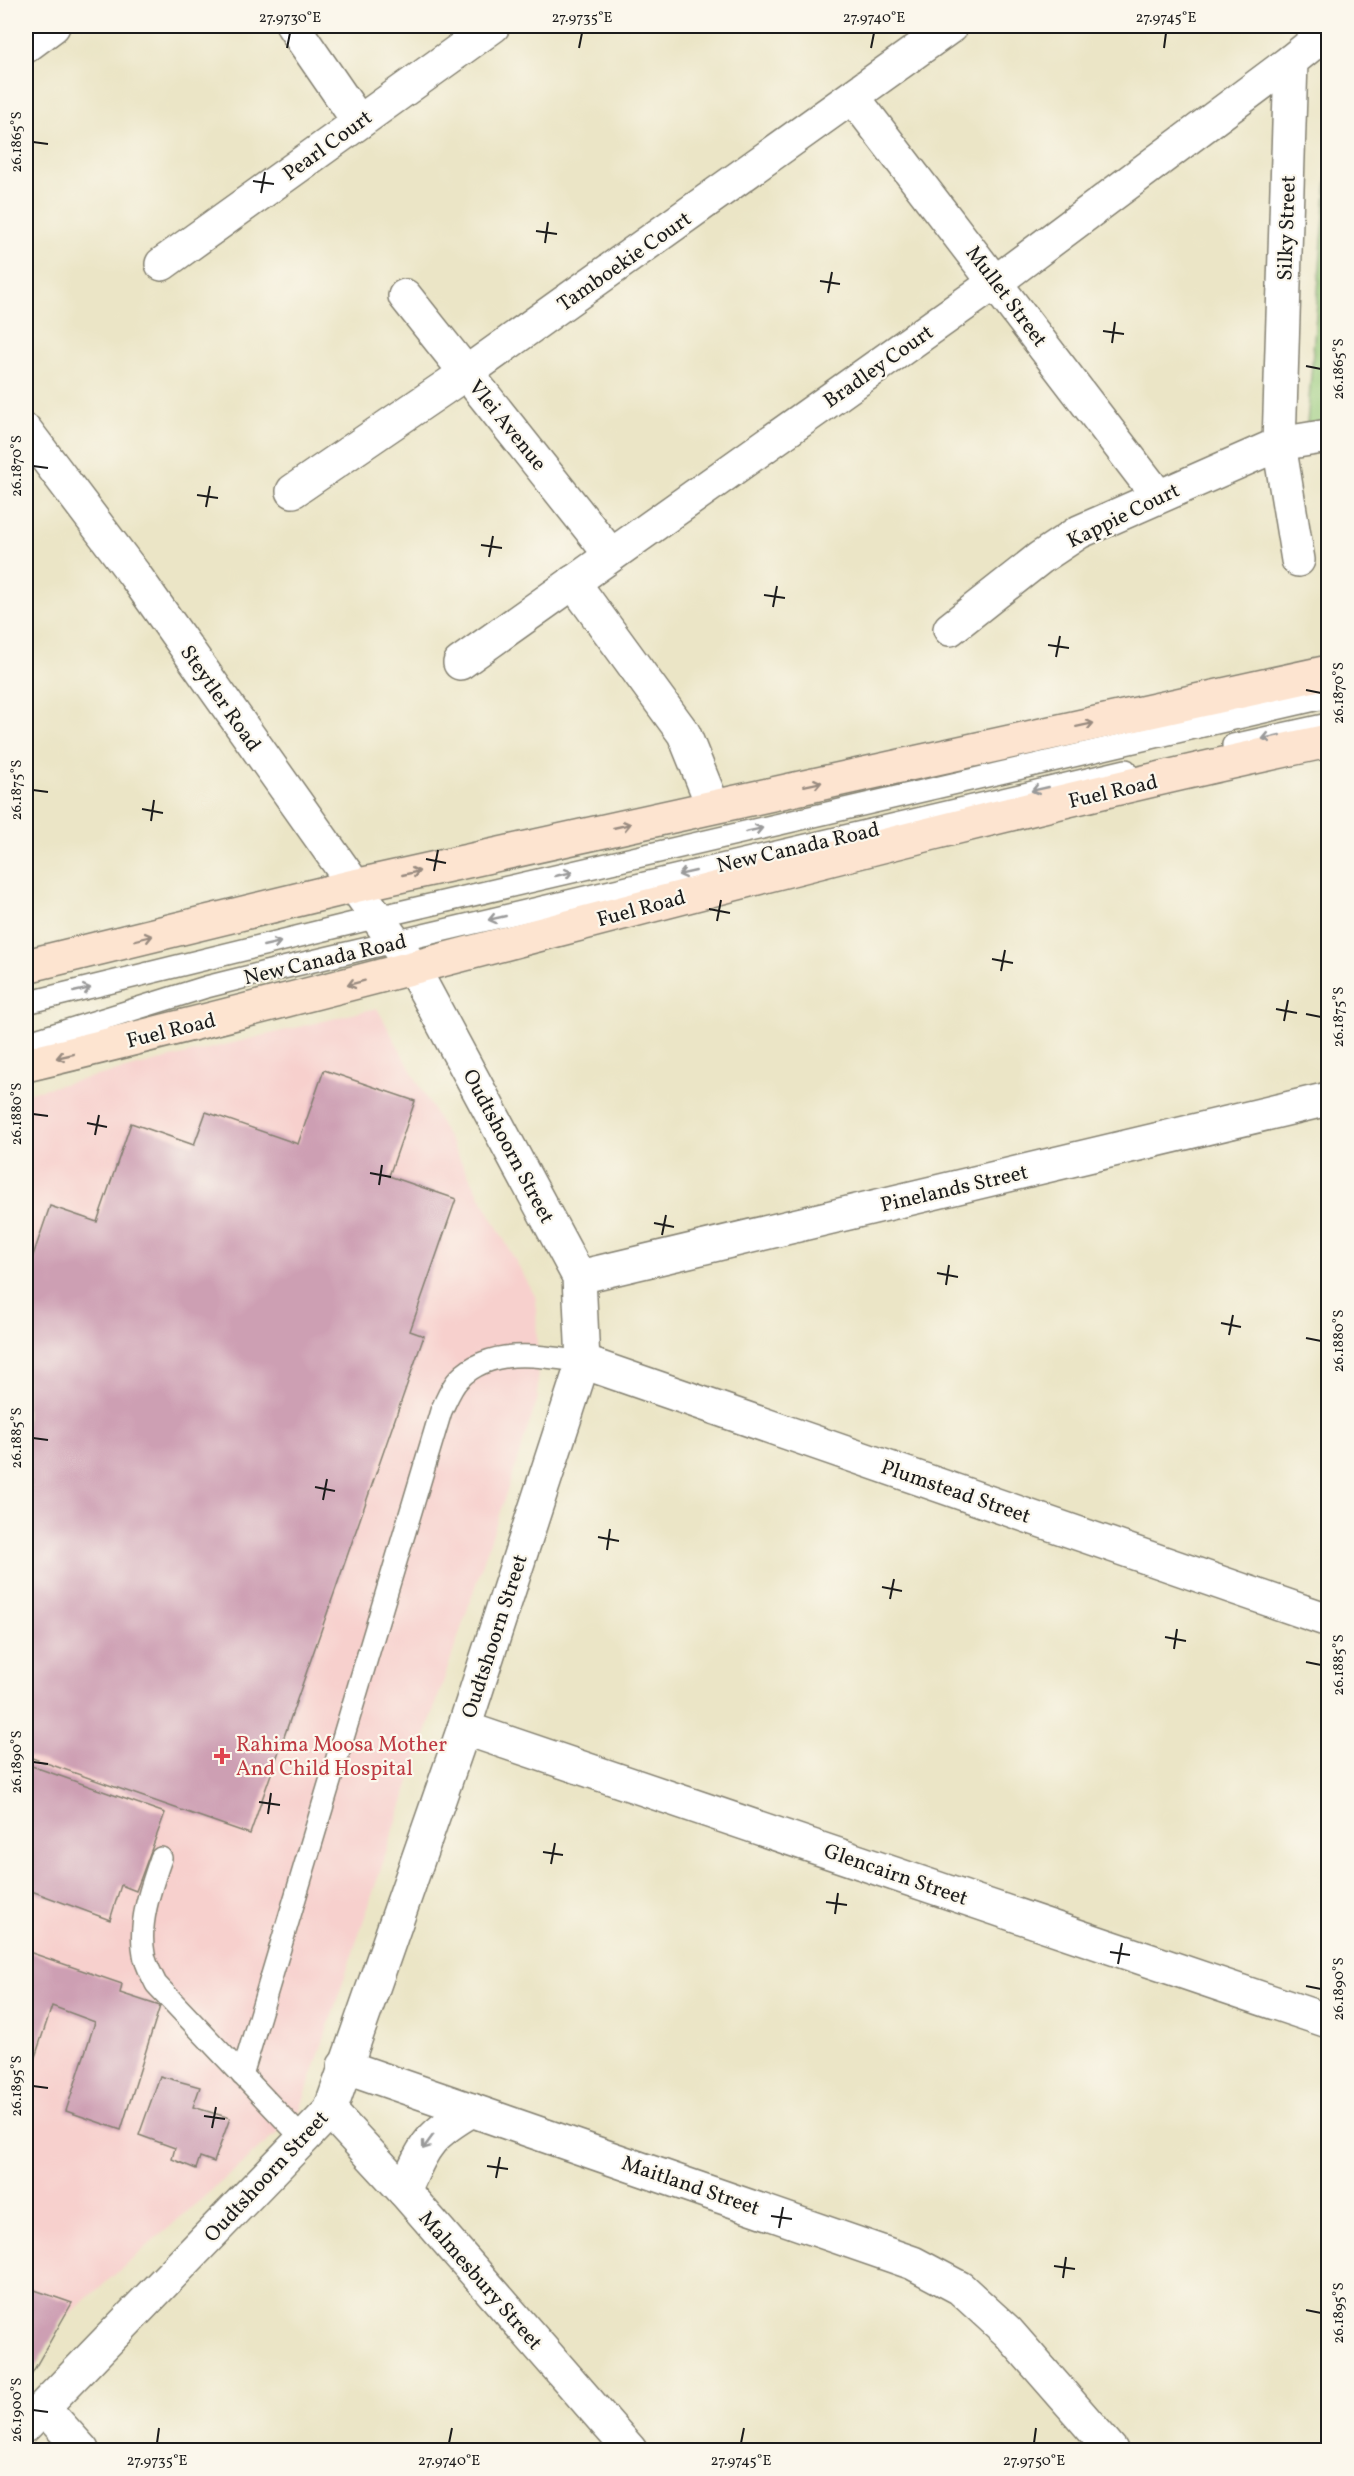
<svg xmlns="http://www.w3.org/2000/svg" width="1354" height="2476" font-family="Vollkorn,serif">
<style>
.built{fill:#f7d0cd}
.green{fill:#99cb7b;stroke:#5a744c;stroke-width:1.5}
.building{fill:#cd9fb3}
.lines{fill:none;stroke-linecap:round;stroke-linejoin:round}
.service-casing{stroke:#848071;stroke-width:24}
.minor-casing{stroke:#848071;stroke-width:36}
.secondary-casing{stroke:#848071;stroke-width:36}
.service{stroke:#fff;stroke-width:21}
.minor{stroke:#fff;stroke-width:33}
.secondary{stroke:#fde4d0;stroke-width:33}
.oneway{stroke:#988a7f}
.oneway2{stroke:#999}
.ticks{fill:none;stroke:#1c1c1c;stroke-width:2}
.health-dot{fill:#e0444e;stroke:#fbf7ec;stroke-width:2}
.labels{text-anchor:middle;stroke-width:4.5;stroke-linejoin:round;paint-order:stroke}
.street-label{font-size:21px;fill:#1c1c1c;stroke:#fbf7ec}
.health-label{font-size:21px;fill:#be3a42;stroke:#fbf7ec;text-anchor:start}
.neatline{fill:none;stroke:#1c1c1c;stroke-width:2}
.ticks-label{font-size:15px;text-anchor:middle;fill:#1c1c1c}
</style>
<rect width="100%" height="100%" fill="#fbf7ec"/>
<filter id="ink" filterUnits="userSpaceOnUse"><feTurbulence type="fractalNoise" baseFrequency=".0167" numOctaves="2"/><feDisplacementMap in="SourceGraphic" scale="12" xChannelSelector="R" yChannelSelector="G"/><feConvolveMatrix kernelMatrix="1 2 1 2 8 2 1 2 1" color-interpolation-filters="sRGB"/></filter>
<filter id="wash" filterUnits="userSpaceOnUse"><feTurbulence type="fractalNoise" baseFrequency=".008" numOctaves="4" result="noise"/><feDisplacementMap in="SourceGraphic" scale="24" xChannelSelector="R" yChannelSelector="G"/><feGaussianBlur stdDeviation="1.35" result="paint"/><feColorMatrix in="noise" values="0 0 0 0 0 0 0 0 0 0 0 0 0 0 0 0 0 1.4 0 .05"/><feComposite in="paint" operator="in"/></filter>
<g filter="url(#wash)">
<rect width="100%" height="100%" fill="#ebe5c6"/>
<polygon class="built" points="377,1008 536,1298 538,1398 299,2114 26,2352 26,1093"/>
<polygon class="green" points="1328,169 1328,432 1306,436"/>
<g id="blocks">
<g class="building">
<polygon points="324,1070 415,1101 389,1176 456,1199 410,1331 424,1336 250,1834 26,1756 26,1276 50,1206 97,1222 131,1123 194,1145 206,1112 298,1144"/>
<polygon points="26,1764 165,1813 136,1891 121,1885 110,1920 26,1889"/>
<polygon points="26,1951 122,1984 120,1993 160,2006 121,2130 66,2111 95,2022 52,2006 26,2084"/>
<polygon points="160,2076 200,2087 193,2107 230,2118 214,2162 200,2157 196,2169 172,2159 175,2148 139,2135"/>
<polygon points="26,2287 72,2303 32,2373 26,2371"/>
</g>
</g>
</g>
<g filter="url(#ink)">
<use href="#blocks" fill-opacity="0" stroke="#848071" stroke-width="1.5"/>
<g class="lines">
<g class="service-casing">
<g id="service">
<polyline points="1233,745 1328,724"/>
<polyline points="26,1003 378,917 1328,697"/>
<polyline points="26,1043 206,987 266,972 1126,770"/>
<path d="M161 1858C151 1887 138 1923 144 1954 145 1964 152 1975 156 1984L303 2139"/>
<path d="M242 2075 441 1411C446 1401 451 1387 459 1379 491 1346 542 1356 583 1362"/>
</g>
</g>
<g class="minor-casing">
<g id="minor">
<polyline points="293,26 359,122"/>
<polyline points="26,46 53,26"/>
<polyline points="853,97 1158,496"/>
<polyline points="162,264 493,26"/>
<polyline points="405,296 611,555"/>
<polyline points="26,431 134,574 413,968 579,1277 583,1362 464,1728 330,2111 26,2425"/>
<polyline points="293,491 466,373 951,26"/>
<polyline points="1298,560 1279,444 1291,61 1328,31"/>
<polyline points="573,582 684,734 713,806"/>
<polyline points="950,629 1040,558 1079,532 1279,444 1328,436"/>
<polyline points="460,663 997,281 1291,61"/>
<polyline points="579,1277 1328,1099"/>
<polyline points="583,1362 1328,1620"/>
<polyline points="464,1728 1328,2021"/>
<polyline points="344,2066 913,2263 960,2288 1008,2332 1111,2450"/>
<polyline points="330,2111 404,2191 630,2450"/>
<path d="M404 2191C425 2145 427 2136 472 2110"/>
<polyline points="44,2408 82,2450"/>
</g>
</g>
<g class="secondary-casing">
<g id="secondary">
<polyline points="26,966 354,886 1328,672"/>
<path d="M26 1065C461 961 891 834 1328 741"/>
</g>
</g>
<use href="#service" class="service"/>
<use href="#minor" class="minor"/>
<use href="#secondary" class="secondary"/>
</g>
<defs><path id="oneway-shaft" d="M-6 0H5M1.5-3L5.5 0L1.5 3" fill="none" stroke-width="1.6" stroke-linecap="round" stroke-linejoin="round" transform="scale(1.5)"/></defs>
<g class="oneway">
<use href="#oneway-shaft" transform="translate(1085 725) rotate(-12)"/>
<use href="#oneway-shaft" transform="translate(813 784) rotate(-12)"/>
<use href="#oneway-shaft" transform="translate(622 826) rotate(-13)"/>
<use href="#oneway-shaft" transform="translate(411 873) rotate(-13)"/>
<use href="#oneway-shaft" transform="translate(144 938) rotate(-14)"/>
<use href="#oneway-shaft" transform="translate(356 983) rotate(165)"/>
<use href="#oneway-shaft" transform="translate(65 1056) rotate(167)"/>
</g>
<g class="oneway2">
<use href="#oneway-shaft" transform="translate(1271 737) rotate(167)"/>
<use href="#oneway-shaft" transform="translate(1040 789) rotate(167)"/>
<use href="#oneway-shaft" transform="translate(754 830) rotate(-13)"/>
<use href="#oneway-shaft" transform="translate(687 873) rotate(167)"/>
<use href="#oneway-shaft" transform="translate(564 874) rotate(-13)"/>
<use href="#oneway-shaft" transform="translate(497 918) rotate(167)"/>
<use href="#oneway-shaft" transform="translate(272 944) rotate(-13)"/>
<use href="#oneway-shaft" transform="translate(82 990) rotate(-13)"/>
<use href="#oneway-shaft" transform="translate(428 2142) rotate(126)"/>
</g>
</g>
<path class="ticks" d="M287 48 290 33M579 48 582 33M871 48 874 33M1164 48 1166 33M33 142 48 144M253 181 274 184M261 193 265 172M536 231 557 234M545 243 548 222M820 281 840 284M828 293 832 272M1103 331 1124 334M1112 343 1115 322M1306 366 1321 369M33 466 48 468M197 495 218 498M206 507 210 486M481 545 502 548M489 557 493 536M764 595 785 598M773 607 777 586M1048 645 1069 648M1056 657 1060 636M1306 690 1321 693M33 790 48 792M142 809 163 813M151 821 154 800M426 859 446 863M434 871 438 850M709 909 730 913M717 921 721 900M992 959 1013 963M1001 971 1005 950M1276 1009 1297 1013M1306 1014 1321 1017M1284 1021 1288 1000M33 1114 48 1116M87 1123 107 1127M95 1135 99 1115M370 1173 391 1177M379 1185 382 1165M654 1223 674 1227M662 1235 666 1215M937 1273 958 1277M946 1285 949 1265M1221 1323 1241 1327M1229 1335 1233 1315M1306 1338 1321 1341M33 1438 48 1440M315 1487 335 1491M323 1500 327 1479M598 1537 619 1541M607 1550 610 1529M882 1587 902 1591M890 1599 894 1579M1165 1637 1186 1641M1174 1649 1177 1629M1306 1662 1321 1665M33 1762 48 1764M259 1802 280 1805M268 1814 271 1793M543 1852 563 1855M551 1864 555 1843M826 1902 847 1905M835 1914 838 1893M1110 1952 1130 1955M1118 1964 1122 1943M1306 1986 1321 1989M33 2086 48 2088M204 2116 225 2119M212 2128 216 2107M487 2166 508 2169M496 2178 500 2157M771 2216 792 2219M779 2228 783 2207M1054 2266 1075 2269M1063 2278 1066 2257M1306 2310 1321 2313M33 2410 48 2412M157 2443 159 2428M449 2443 452 2428M741 2443 744 2428M1034 2443 1036 2428"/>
<path class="health-dot" d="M219 1747h6v6h6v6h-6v6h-6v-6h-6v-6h6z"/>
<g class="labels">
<g class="street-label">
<text transform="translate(327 145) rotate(-36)" y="7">Pearl Court</text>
<text transform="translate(1286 228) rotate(-88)" y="7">Silky Street</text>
<text transform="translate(624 261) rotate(-35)" y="7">Tamboekie Court</text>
<text transform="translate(1007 296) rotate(53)" y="7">Mullet Street</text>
<text transform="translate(878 366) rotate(-35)" y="7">Bradley Court</text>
<text transform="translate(508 425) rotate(51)" y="7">Vlei Avenue</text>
<text transform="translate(1123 515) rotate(-26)" y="7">Kappie Court</text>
<text transform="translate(221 698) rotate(55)" y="7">Steytler Road</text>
<text transform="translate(1113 791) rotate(-13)" y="7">Fuel Road</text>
<text transform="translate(798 847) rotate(-13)" y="7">New Canada Road</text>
<text transform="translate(641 908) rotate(-15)" y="7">Fuel Road</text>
<text transform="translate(325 959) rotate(-13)" y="7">New Canada Road</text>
<text transform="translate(171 1030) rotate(-14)" y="7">Fuel Road</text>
<text transform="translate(509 1146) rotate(62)" y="7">Oudtshoorn Street</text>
<text transform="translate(954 1188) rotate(-13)" y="7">Pinelands Street</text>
<text transform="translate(956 1491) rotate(19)" y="7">Plumstead Street</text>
<text transform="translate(494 1636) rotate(-72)" y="7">Oudtshoorn Street</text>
<text transform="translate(896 1874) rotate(19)" y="7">Glencairn Street</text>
<text transform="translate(266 2176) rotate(-47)" y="7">Oudtshoorn Street</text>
<text transform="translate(691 2185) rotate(19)" y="7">Maitland Street</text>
<text transform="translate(481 2280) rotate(49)" y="7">Malmesbury Street</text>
</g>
<g class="health-label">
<text x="236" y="1751">Rahima Moosa Mother<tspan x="236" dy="24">And Child Hospital</tspan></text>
</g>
</g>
<rect width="1354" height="2476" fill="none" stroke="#fbf7ec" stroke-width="66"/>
<rect x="33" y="33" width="1288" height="2410" class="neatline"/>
<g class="ticks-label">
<text x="290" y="22">27.9730°E</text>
<text x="582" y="22">27.9735°E</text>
<text x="874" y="22">27.9740°E</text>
<text x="1166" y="22">27.9745°E</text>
<text transform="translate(16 142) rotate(-90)" y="5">26.1865°S</text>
<text transform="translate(1338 369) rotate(-90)" y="5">26.1865°S</text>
<text transform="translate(16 466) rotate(-90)" y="5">26.1870°S</text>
<text transform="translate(1338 693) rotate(-90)" y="5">26.1870°S</text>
<text transform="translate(16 790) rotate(-90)" y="5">26.1875°S</text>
<text transform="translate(1338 1017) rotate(-90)" y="5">26.1875°S</text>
<text transform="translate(16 1114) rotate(-90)" y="5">26.1880°S</text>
<text transform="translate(1338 1341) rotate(-90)" y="5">26.1880°S</text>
<text transform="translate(16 1438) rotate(-90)" y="5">26.1885°S</text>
<text transform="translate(1338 1665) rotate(-90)" y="5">26.1885°S</text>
<text transform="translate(16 1762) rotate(-90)" y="5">26.1890°S</text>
<text transform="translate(1338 1989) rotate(-90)" y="5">26.1890°S</text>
<text transform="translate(16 2086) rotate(-90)" y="5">26.1895°S</text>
<text transform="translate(1338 2313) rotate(-90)" y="5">26.1895°S</text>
<text transform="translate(16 2410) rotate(-90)" y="5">26.1900°S</text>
<text x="157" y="2465">27.9735°E</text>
<text x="449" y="2465">27.9740°E</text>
<text x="741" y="2465">27.9745°E</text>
<text x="1034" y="2465">27.9750°E</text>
</g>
</svg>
